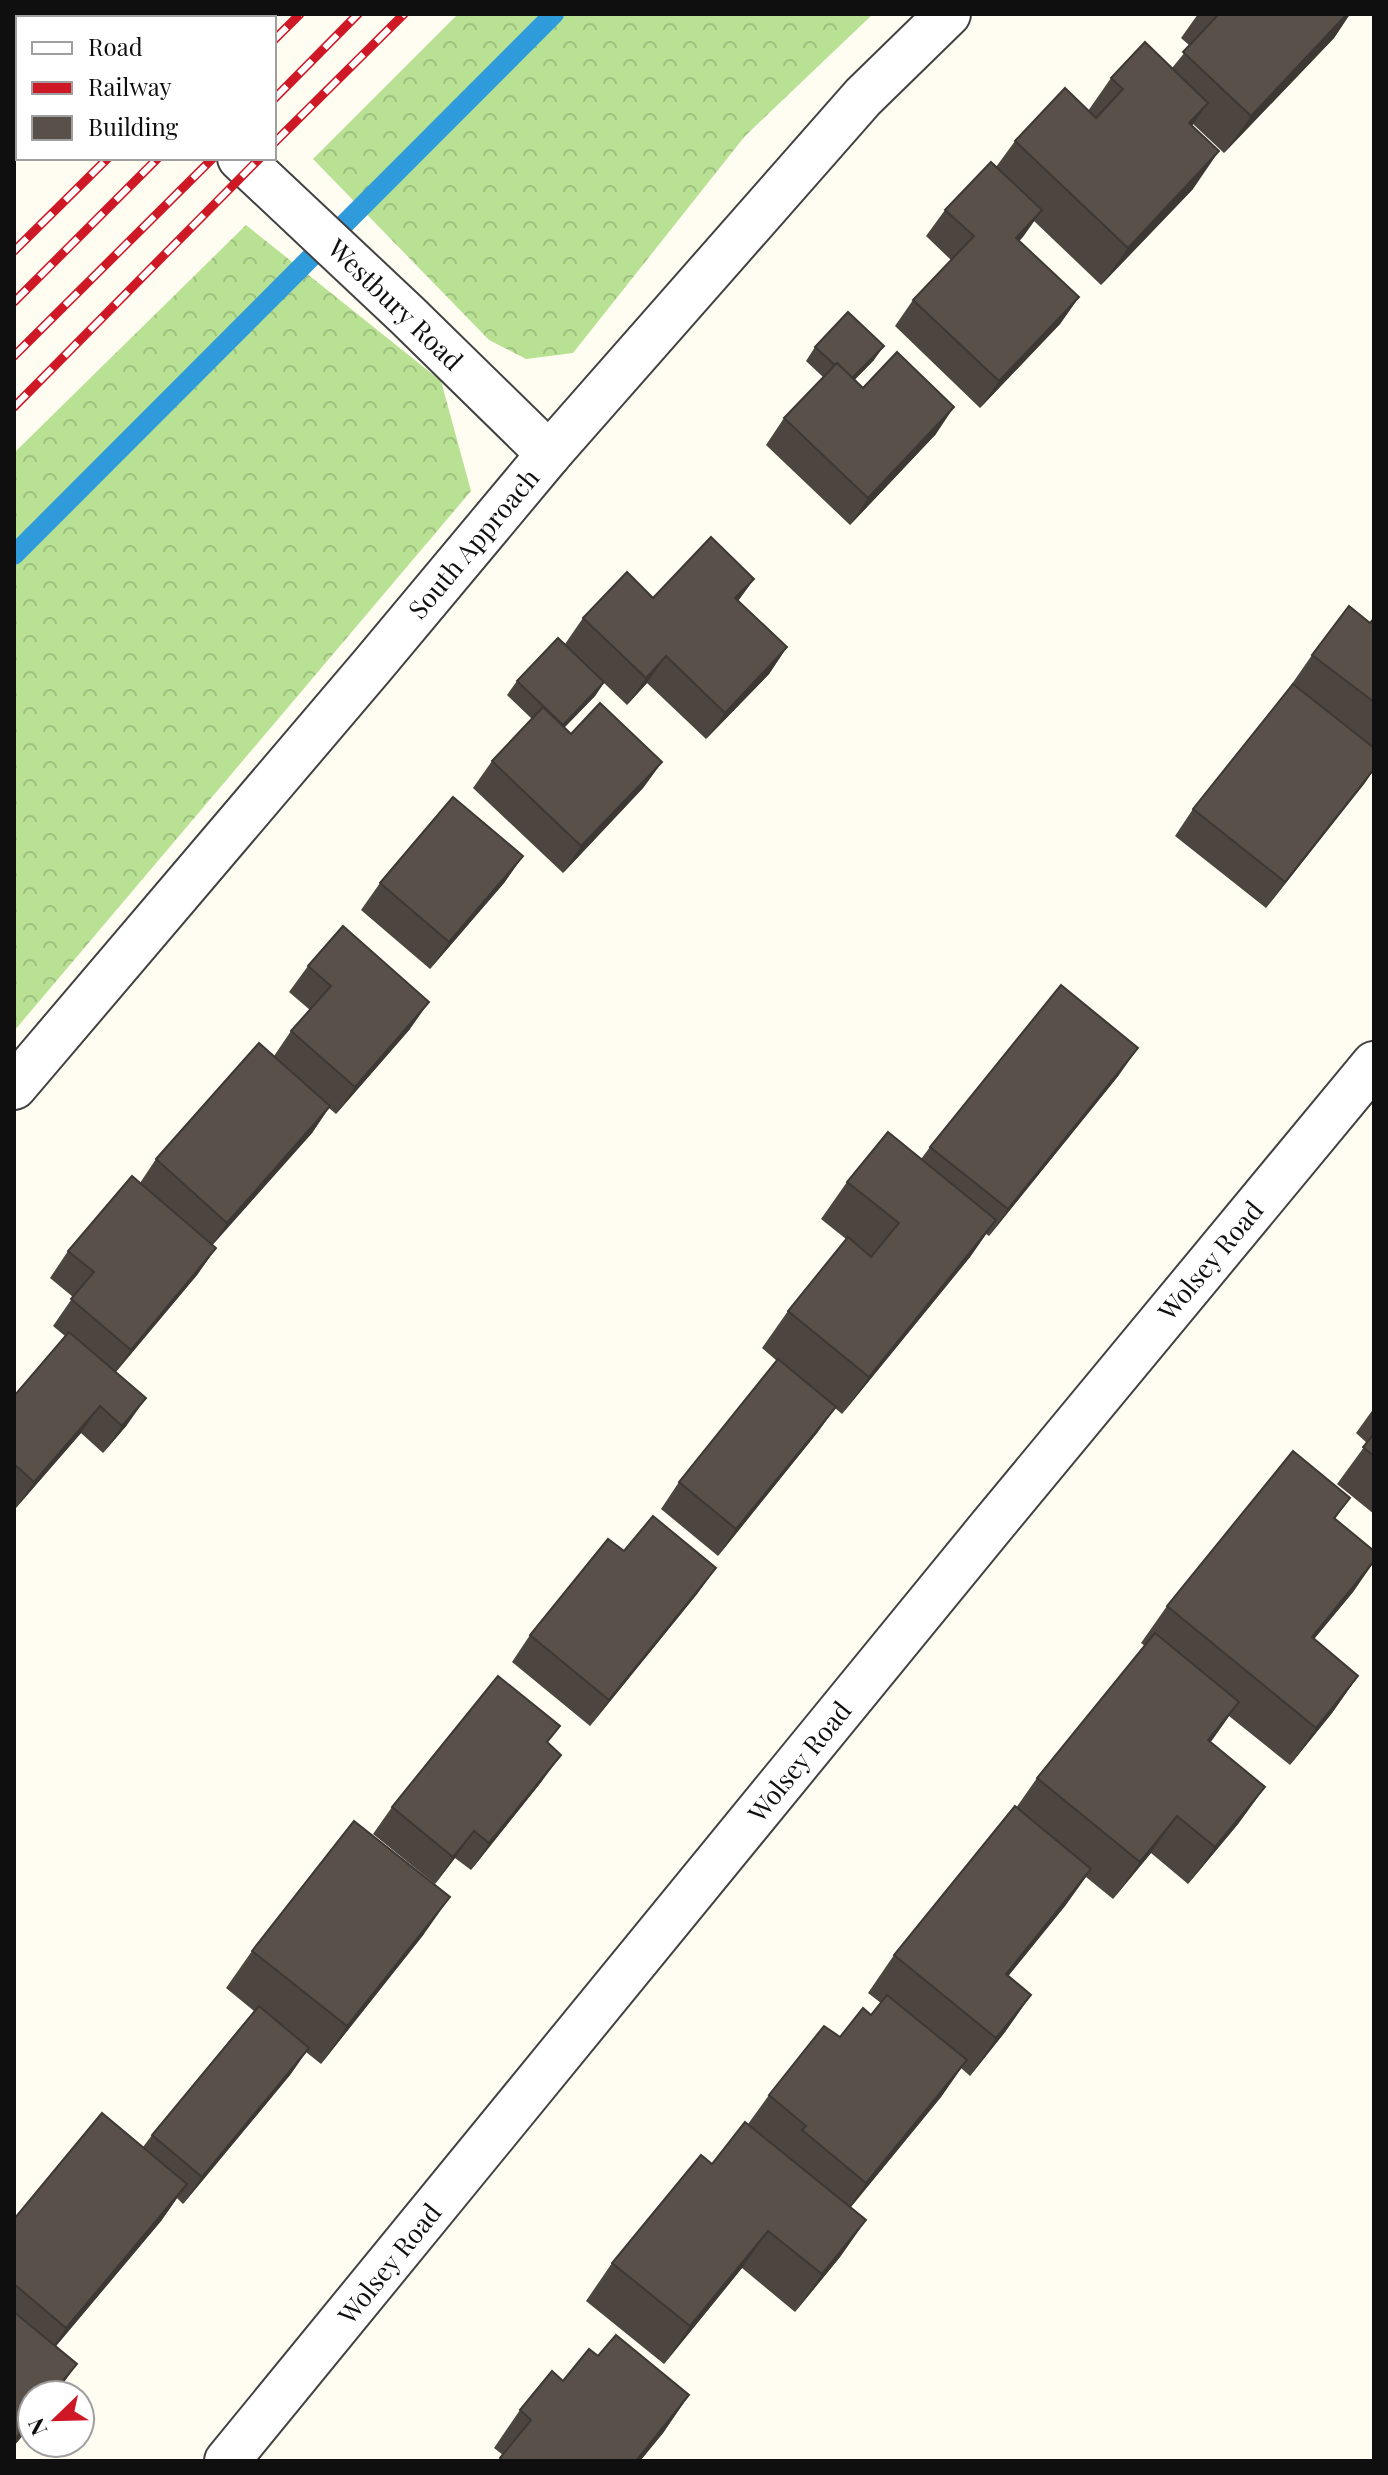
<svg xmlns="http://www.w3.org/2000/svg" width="1388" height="2475" font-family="'Playfair Display',serif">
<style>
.forest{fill:url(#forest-crowns)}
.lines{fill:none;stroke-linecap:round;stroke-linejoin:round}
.stream{stroke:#309bdb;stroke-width:20}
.minor-casing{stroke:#424242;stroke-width:48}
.minor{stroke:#fff;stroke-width:44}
.rail-casing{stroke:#ce1826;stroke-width:9}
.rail{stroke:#fff;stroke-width:6;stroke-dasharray:18;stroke-linecap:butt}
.wall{fill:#4d4540}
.shaded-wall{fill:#3e3834}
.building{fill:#59504a;stroke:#3e3834;stroke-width:2}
.labels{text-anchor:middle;stroke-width:8;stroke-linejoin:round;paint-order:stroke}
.street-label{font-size:26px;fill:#0f0f0f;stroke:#fff}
</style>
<defs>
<pattern id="forest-crowns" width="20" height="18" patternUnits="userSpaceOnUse" patternTransform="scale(2)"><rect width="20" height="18" fill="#b8e194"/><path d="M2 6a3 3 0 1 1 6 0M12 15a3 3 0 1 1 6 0" fill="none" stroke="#9dc07e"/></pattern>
</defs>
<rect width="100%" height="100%" fill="#fffcf1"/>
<g class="forest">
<polygon points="458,14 873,14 745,136 573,353 526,359 489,340 313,159"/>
<polygon points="246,225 441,381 471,491 14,1031 14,453"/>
</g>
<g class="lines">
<polyline class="stream" points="14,555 554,14"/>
<g class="minor-casing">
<g id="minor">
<polyline points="112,14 114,18"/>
<polyline points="240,158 407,315 549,454"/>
<polyline points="14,1087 372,666 549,454 863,97 948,14"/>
<polyline points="227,2461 990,1528 1374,1064"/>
</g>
</g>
<use href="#minor" class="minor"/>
<g class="rail-casing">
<g id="rail">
<polyline points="248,18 252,14"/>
<polyline points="274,40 300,14"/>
<polyline points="274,99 358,14"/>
<polyline points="274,143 404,14"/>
<polyline points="14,251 108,158"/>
<polyline points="14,302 158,158"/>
<polyline points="14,356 213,158"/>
<polyline points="14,407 260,158"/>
</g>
</g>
<use href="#rail" class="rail"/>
</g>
<g class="wall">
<polygon points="1198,14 1350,14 1334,38 1224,153 1193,124 1192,126 1193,189 1101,285 1034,221 1019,241 1079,297 1060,324 980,408 895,326 913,300 951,260 926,236 945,210 996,167 1015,141 1088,111 1111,78 1172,68 1190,46 1181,38"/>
<polygon points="815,347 874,360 854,380 863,388 936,434 850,525 766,445 784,418 823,377 806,361"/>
<polygon points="754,579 738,601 787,647 769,674 706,739 647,683 627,705 604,683 595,696 564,728 571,734 662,762 643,788 563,873 473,788 492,761 532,719 507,695 517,681 565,644 583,618 653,598"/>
<polygon points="1374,618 1374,770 1266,908 1175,836 1193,809 1287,691 1312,655 1370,623"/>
<polygon points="523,856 504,883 430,969 361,910 380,883"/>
<polygon points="308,966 410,1029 336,1114 329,1108 312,1133 212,1245 216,1248 197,1275 116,1372 127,1425 103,1453 81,1433 15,1509 14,1508 14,1396 65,1336 53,1326 73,1297 50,1278 68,1251 140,1183 156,1159 274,1056 291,1031 310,1010 289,992"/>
<polygon points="1119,1075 989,1236 986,1234 970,1257 842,1414 835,1408 817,1433 718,1556 661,1509 679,1482 777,1361 762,1348 788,1311 846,1239 821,1219 847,1182 921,1159 930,1147"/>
<polygon points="1374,1408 1374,1514 1337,1484 1367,1443 1356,1433"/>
<polygon points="1350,1498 1335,1519 1374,1551 1374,1562 1353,1592 1314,1639 1358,1676 1332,1713 1290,1765 1229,1716 1210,1742 1265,1787 1238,1824 1188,1884 1151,1853 1113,1899 1086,1877 1065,1906 1008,1976 1031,1995 1005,2032 970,2076 961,2068 941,2097 851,2207 866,2220 840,2257 795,2312 742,2268 664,2364 586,2301 612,2263 712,2164 748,2124 769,2095 840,2037 871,2015 881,2003 868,1993 894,1955 1016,1808 1037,1778 1145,1646 1141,1643 1167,1606"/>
<polygon points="716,1568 697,1594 590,1726 512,1662 530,1635"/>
<polygon points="542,1781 471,1870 455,1858 435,1884 373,1834 392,1807"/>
<polygon points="424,1934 321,2064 306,2052 290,2075 183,2204 177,2198 161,2221 56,2346 32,2395 32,2424 14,2446 14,2219 143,2147 152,2135 254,2011 226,1988 252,1951"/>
<polygon points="598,2356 689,2395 663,2433 640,2461 498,2461 503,2455 494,2448 520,2410"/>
</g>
<g class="shaded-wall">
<polygon points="1347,14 1350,14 1334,38 1224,153 1251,116"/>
<polygon points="1208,103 1182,140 1189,123"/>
<polygon points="1219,151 1193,189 1101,285 1128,248"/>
<polygon points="1042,210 1023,237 997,265 1016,238"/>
<polygon points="1079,297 1060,324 980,408 999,381"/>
<polygon points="884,346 874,360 841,394 851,380"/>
<polygon points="954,407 936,434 850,525 868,498"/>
<polygon points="754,579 735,605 735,598"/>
<polygon points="787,647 769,674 706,739 725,713"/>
<polygon points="666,656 647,683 627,705 646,678"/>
<polygon points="604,682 595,696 553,739 563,725"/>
<polygon points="662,762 643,788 563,873 581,846"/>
<polygon points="1374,769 1365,783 1266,908 1285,882"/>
<polygon points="523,856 504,883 430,969 449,942"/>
<polygon points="429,1002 410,1029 336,1114 355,1087"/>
<polygon points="1138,1048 1119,1075 989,1236 1008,1209"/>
<polygon points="330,1106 312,1133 209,1249 227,1223"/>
<polygon points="996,1220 970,1257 842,1414 869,1377"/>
<polygon points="216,1248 197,1275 112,1376 131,1350"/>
<polygon points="146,1398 127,1425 103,1453 122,1426"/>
<polygon points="100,1406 81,1433 15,1509 34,1482"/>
<polygon points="836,1407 817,1433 718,1556 736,1529"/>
<polygon points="1374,1561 1353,1592 1285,1674 1312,1637"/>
<polygon points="716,1568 697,1594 590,1726 609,1700"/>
<polygon points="1358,1676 1332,1713 1290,1765 1316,1728"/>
<polygon points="1239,1702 1213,1739 1182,1778 1208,1740"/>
<polygon points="561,1755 542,1781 471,1870 489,1843"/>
<polygon points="1265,1787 1238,1824 1188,1884 1215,1847"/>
<polygon points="1177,1816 1151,1853 1113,1899 1140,1862"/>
<polygon points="474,1831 455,1858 435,1884 453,1857"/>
<polygon points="1091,1869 1065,1906 980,2011 1006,1974"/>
<polygon points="450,1897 424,1934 321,2064 347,2026"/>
<polygon points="1031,1995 1005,2032 970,2076 996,2038"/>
<polygon points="309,2048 290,2075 183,2204 202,2177"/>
<polygon points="967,2060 941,2097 840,2220 866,2183"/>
<polygon points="187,2184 161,2221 40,2365 66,2328"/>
<polygon points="866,2220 840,2257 795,2312 822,2274"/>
<polygon points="768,2231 742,2268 664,2364 690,2326"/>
<polygon points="77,2364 55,2395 51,2395"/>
<polygon points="689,2395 663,2433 640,2461 636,2461"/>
<polygon points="32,2418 32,2424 14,2446 14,2440"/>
</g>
<g class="building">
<polygon points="1219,14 1347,14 1251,116 1183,52"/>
<polygon points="1145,42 1208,103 1189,123 1219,151 1128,248 1015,141 1065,88 1096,118 1123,89 1111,78"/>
<polygon points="991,162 1042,210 1016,238 1079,297 999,381 913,300 974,236 945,210"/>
<polygon points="848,312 884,346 852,378 837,363 835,365 815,347"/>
<polygon points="897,352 954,407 868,498 784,418 837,363 863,388"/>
<polygon points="711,537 754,579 735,598 787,647 725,713 666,656 646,678 583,618 627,572 653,598"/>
<polygon points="1349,606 1370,623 1374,618 1374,702 1312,655"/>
<polygon points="558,638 604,682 563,725 517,681"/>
<polygon points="1293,684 1374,748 1374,769 1285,882 1193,809"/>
<polygon points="600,703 662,762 581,846 492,761 543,707 571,734"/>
<polygon points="453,797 523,856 449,942 380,883"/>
<polygon points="343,926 429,1002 355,1087 291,1031 331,986 308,966"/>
<polygon points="1061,985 1138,1048 1008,1209 930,1147"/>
<polygon points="259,1043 330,1106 227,1223 156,1159"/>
<polygon points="888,1132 996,1220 869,1377 788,1311 848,1237 871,1257 899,1223 847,1182"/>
<polygon points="132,1176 216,1248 131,1350 71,1299 94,1272 68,1251"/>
<polygon points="69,1332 146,1398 122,1426 100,1406 34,1482 14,1464 14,1396"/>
<polygon points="778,1359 836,1407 736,1529 679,1482"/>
<polygon points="1374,1434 1374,1456 1363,1447"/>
<polygon points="1293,1451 1350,1498 1334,1518 1374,1551 1374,1561 1312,1637 1358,1676 1316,1728 1167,1606"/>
<polygon points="653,1516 716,1568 609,1700 530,1635 608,1539 624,1551"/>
<polygon points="1155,1633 1239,1702 1208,1740 1265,1787 1215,1847 1177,1816 1140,1862 1037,1778"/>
<polygon points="498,1676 560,1726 547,1742 561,1755 489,1843 474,1831 453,1857 392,1807"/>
<polygon points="1015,1806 1091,1869 1006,1974 1031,1995 996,2038 894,1955"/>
<polygon points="354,1821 450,1897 347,2026 252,1951"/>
<polygon points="887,1995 967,2060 866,2183 802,2130 806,2126 769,2095 824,2026 840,2037 863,2008 871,2015"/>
<polygon points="259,2006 309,2048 202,2177 152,2135"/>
<polygon points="102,2113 187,2184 66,2328 14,2284 14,2219"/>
<polygon points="745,2122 866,2220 822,2274 768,2231 690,2326 612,2263 701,2155 712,2164"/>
<polygon points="14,2312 77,2364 51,2395 32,2395 32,2418 14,2440"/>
<polygon points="616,2335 689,2395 636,2461 503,2461 500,2458 531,2420 520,2410 552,2371 563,2381 589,2349 598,2356"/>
</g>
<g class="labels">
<g class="street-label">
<text transform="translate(395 305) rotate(44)" y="9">Westbury Road</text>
<text transform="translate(474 544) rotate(-50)" y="9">South Approach</text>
<text transform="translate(1211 1261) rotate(-50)" y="9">Wolsey Road</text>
<text transform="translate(800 1762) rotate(-51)" y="9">Wolsey Road</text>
<text transform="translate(390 2264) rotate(-51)" y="9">Wolsey Road</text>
</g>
</g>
<rect width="1388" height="2475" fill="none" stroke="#0f0f0f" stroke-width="32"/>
<rect x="16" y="16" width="260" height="144" fill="#ffffff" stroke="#9f9f9f" stroke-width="2"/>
<rect x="32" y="42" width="40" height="12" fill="#ffffff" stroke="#9f9f9f" stroke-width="2"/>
<text x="88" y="56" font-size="24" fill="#0f0f0f">Road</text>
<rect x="32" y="82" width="40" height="12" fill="#ce1826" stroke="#9f9f9f" stroke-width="2"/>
<text x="88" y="96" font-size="24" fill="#0f0f0f">Railway</text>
<rect x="32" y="116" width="40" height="24" fill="#59504a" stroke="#9f9f9f" stroke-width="2"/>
<text x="88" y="136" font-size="24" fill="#0f0f0f">Building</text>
<g transform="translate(56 2419) rotate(247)"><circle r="38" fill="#ffffff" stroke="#9f9f9f" stroke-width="2"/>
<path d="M0-6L14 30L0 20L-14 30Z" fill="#ce1826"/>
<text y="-12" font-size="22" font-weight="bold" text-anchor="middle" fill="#0f0f0f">N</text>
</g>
</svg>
